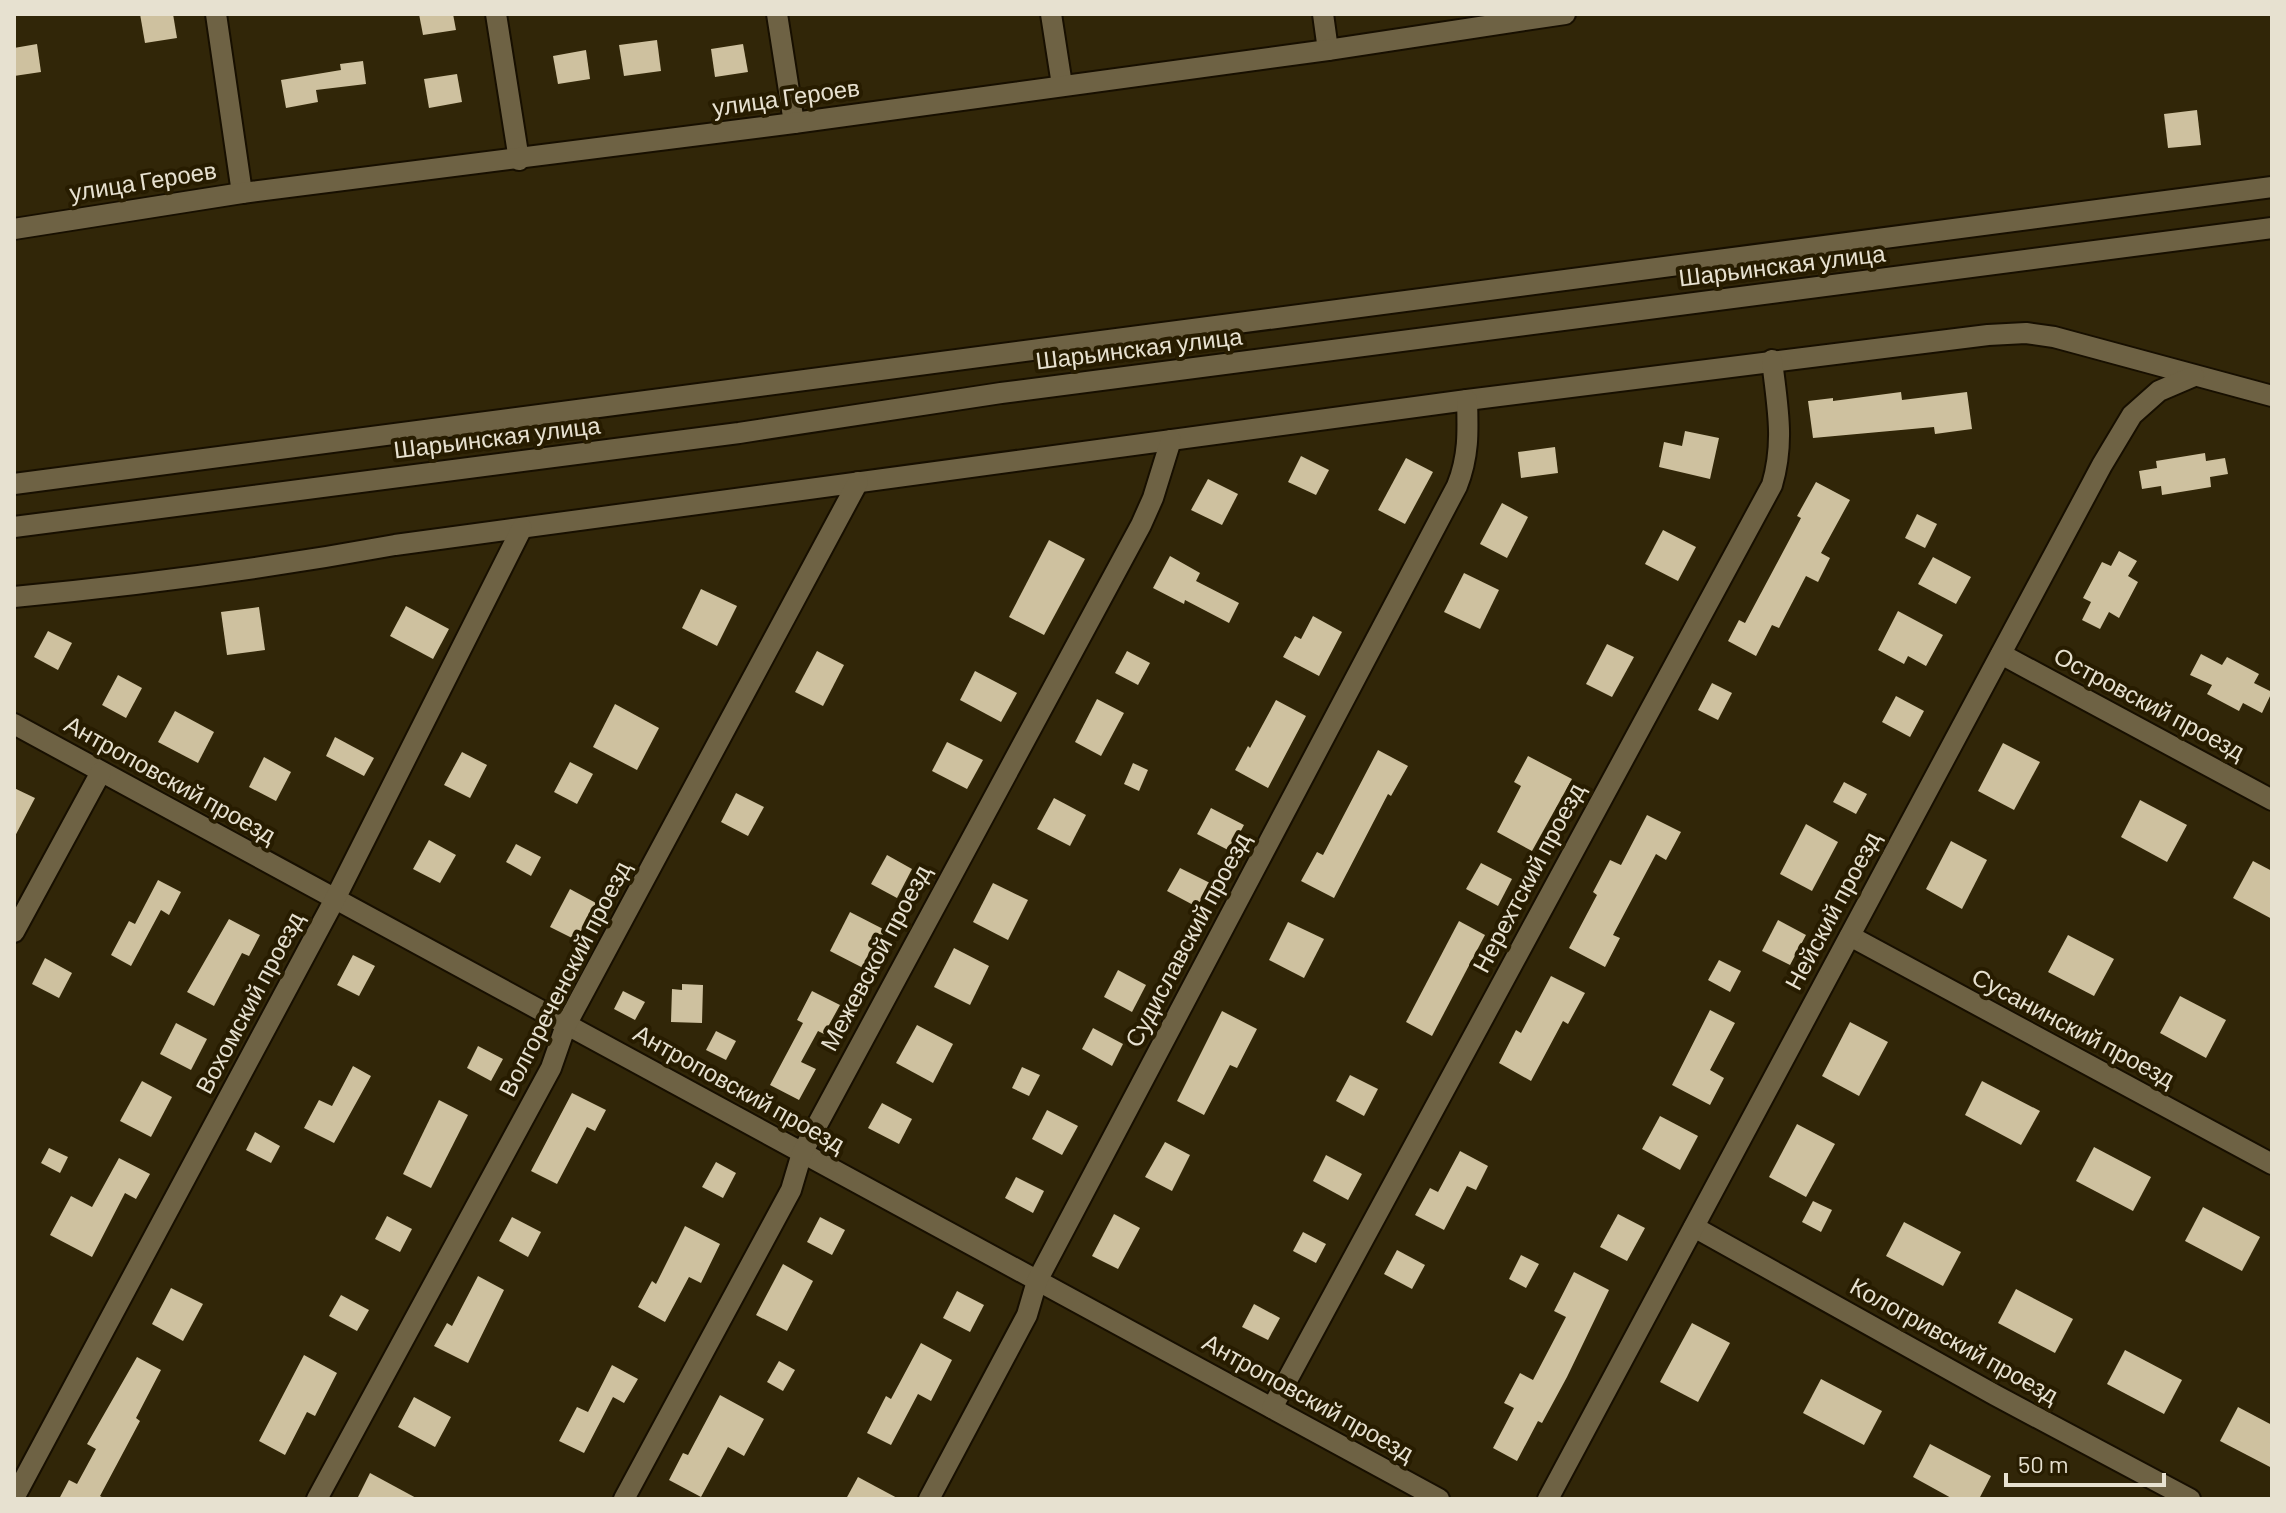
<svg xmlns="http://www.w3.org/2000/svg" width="2286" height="1513" font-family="Barlow,sans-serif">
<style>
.building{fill:#cec19f}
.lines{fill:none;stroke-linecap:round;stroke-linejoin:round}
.minor-casing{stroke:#170f00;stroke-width:24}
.minor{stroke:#6e6244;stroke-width:20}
.labels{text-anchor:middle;stroke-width:8;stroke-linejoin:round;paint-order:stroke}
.street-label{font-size:24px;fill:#e7e1d0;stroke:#271c00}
</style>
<rect width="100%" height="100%" fill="#312608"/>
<g class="building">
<polygon points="140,14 173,14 177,38 145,43"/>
<polygon points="419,14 453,14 456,30 423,35"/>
<polygon points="657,40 661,71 624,76 619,45"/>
<polygon points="37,44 41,72 14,76 14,48"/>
<polygon points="743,44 748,72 715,77 711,49"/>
<polygon points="586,50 590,79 558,84 553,56"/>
<polygon points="363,61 366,84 316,90 318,102 286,108 281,80 341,70 340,64"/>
<polygon points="457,74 462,102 429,108 424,79"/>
<polygon points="2197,110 2201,145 2168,148 2164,114"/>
<polygon points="1901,392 1902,400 1967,392 1972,429 1935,434 1934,427 1813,438 1808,401 1833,398 1833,401"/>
<polygon points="1685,431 1719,438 1710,479 1659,467 1664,442 1682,446"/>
<polygon points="1555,447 1558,473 1521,478 1518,452"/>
<polygon points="2205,453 2206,461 2225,458 2228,474 2210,477 2211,487 2162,495 2161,486 2142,489 2139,471 2157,468 2156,461"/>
<polygon points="1301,456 1329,470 1316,495 1288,482"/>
<polygon points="1406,458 1433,472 1405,524 1378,510"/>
<polygon points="1208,479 1238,494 1222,525 1191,510"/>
<polygon points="1816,482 1850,500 1821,553 1830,558 1818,582 1806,576 1779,628 1772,625 1756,656 1728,641 1739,620 1745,623 1801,518 1797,516"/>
<polygon points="1502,503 1528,517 1507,558 1480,544"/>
<polygon points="1917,514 1937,524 1925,548 1905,538"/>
<polygon points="1663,530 1696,547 1678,581 1645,564"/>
<polygon points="1049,540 1085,559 1044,635 1009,617"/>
<polygon points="2119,551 2137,561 2128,576 2138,582 2119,618 2109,612 2100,629 2082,620 2091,602 2083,598 2102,562 2111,566"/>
<polygon points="1170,556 1200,573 1196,581 1239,603 1229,623 1185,600 1184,604 1153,588"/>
<polygon points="1933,557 1971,577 1956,604 1918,584"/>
<polygon points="1464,573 1499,590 1480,629 1444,612"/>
<polygon points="701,589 737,606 717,646 682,628"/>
<polygon points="406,606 449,629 433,659 390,636"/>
<polygon points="259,607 265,650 227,655 221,612"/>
<polygon points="1898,611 1943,635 1926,666 1908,656 1904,664 1878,650"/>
<polygon points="1313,616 1342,632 1319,676 1283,657 1295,636 1301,639"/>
<polygon points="48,631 72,643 58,670 34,657"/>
<polygon points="1607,644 1634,657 1612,697 1586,684"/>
<polygon points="817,651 844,665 823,706 795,692"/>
<polygon points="1127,651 1150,663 1138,685 1115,673"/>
<polygon points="2201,654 2222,665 2227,657 2259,674 2254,683 2272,692 2262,713 2243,703 2239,711 2207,694 2212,685 2190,675"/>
<polygon points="975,671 1017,693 1001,722 960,700"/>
<polygon points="118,675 142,688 126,718 102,705"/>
<polygon points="1712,683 1732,693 1718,720 1698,710"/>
<polygon points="1896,696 1924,711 1910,737 1882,722"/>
<polygon points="1097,699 1124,713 1101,756 1075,742"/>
<polygon points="1276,700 1306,716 1268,788 1235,770 1248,746 1250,748"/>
<polygon points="615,704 659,728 637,770 593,747"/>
<polygon points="175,711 214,732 198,763 158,742"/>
<polygon points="335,737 374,758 364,776 326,756"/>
<polygon points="947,742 983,760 967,789 932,771"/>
<polygon points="2003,743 2040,762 2014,810 1978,791"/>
<polygon points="1378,750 1408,766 1391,796 1388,794 1334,898 1301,881 1317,852 1323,855"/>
<polygon points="462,752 487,765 470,798 444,785"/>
<polygon points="1528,756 1572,779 1532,851 1497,832 1521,786 1514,782"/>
<polygon points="264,757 291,772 276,801 249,787"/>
<polygon points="570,762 593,774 577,804 554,792"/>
<polygon points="1133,763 1148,770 1139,791 1124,784"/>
<polygon points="1844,782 1867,794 1856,814 1833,802"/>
<polygon points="14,788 35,798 14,838"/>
<polygon points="736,793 764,807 748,836 721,822"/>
<polygon points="1054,798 1086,815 1070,846 1037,829"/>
<polygon points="2140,800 2187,825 2167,862 2121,837"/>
<polygon points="1211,808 1244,825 1230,851 1197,834"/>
<polygon points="1647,815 1681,832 1666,860 1656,854 1613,935 1620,938 1605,967 1569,948 1597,895 1593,892 1610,860 1621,865"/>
<polygon points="1806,824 1838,842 1812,891 1780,874"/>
<polygon points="429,840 456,855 440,883 413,869"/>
<polygon points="1951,841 1987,860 1962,909 1926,889"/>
<polygon points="516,844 541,857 531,876 506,862"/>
<polygon points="887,855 912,869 897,898 871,884"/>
<polygon points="2253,861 2272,871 2272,919 2233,898"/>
<polygon points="1481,863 1512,879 1498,906 1466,889"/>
<polygon points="1180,868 1210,883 1197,907 1167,891"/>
<polygon points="158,880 181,892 169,915 161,910 131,966 111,955 129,921 135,924"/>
<polygon points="993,883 1028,900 1008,940 973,922"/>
<polygon points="570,889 596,903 576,940 550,927"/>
<polygon points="850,912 885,930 865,969 830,951"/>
<polygon points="229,919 260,935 249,956 242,953 214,1006 187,992"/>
<polygon points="1778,920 1806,935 1790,965 1762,951"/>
<polygon points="1459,921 1485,935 1432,1036 1406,1022"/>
<polygon points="1288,922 1324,939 1304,978 1269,960"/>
<polygon points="2068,935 2114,959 2094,996 2048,972"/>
<polygon points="954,948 989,966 970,1005 934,987"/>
<polygon points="353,955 375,966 359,996 337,985"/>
<polygon points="45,958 72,973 59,998 32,984"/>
<polygon points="1719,960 1741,971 1730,992 1708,980"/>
<polygon points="1118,970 1146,985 1132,1012 1104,997"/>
<polygon points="1551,976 1585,993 1568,1024 1563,1021 1531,1081 1499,1063 1516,1030 1521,1033"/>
<polygon points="682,984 703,985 702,1023 671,1022 672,989 682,990"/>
<polygon points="623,991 645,1002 635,1020 614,1009"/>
<polygon points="812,991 840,1005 824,1034 818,1031 801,1062 816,1069 799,1100 770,1085 803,1023 797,1020"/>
<polygon points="2180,996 2226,1020 2206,1058 2160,1033"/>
<polygon points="1710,1010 1735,1023 1710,1070 1724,1078 1710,1105 1672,1085"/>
<polygon points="1222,1011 1257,1029 1237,1068 1230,1065 1204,1115 1177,1101"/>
<polygon points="1850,1022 1888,1042 1859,1096 1822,1076"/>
<polygon points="176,1023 207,1039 191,1070 160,1054"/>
<polygon points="917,1025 953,1044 933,1083 896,1063"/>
<polygon points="1093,1028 1123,1044 1112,1066 1082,1049"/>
<polygon points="716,1031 736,1041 726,1060 706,1050"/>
<polygon points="478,1046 503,1059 491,1081 467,1068"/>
<polygon points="353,1066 371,1076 334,1143 304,1128 319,1100 332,1106"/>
<polygon points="1022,1067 1040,1075 1029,1096 1012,1088"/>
<polygon points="1350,1075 1378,1089 1364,1116 1336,1101"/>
<polygon points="142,1081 172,1097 151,1137 120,1121"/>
<polygon points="1982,1081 2040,1111 2021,1145 1965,1115"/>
<polygon points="572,1093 606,1110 595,1131 587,1127 557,1184 531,1171"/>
<polygon points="439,1100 468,1115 431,1188 403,1174"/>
<polygon points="882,1103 912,1119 899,1144 868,1128"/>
<polygon points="1047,1110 1078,1126 1062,1155 1032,1139"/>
<polygon points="1660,1116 1698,1136 1680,1170 1642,1149"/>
<polygon points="1797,1124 1835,1144 1806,1197 1769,1177"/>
<polygon points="255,1132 280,1146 271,1163 246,1150"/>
<polygon points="1165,1142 1190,1155 1172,1191 1145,1177"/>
<polygon points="2094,1147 2151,1177 2133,1211 2076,1181"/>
<polygon points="49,1148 68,1157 60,1173 41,1163"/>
<polygon points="1460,1151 1488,1166 1476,1190 1467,1186 1444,1230 1415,1215 1430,1188 1438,1192"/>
<polygon points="1326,1155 1362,1174 1348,1200 1313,1181"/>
<polygon points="119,1158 150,1174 136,1199 125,1193 92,1257 50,1235 71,1196 92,1207"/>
<polygon points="716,1162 736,1173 723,1198 702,1187"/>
<polygon points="1016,1177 1044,1191 1033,1213 1005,1198"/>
<polygon points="1813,1201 1832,1210 1821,1232 1802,1222"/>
<polygon points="2203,1207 2260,1237 2242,1271 2185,1241"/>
<polygon points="1114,1214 1140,1228 1118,1269 1092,1256"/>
<polygon points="1618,1214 1645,1228 1627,1261 1600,1247"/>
<polygon points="387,1216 412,1229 400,1252 375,1239"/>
<polygon points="512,1217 541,1232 528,1257 499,1241"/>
<polygon points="820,1217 845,1230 832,1255 807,1242"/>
<polygon points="1904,1222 1961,1252 1943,1286 1886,1256"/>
<polygon points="685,1226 720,1244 701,1283 689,1277 665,1322 638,1307 652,1281 656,1284"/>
<polygon points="1303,1232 1326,1244 1316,1263 1293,1251"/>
<polygon points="1397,1250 1425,1265 1412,1289 1384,1274"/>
<polygon points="1521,1255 1539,1264 1526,1288 1509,1279"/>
<polygon points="783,1264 813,1281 787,1331 756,1315"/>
<polygon points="1574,1272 1609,1290 1567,1377 1542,1423 1538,1421 1517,1461 1493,1448 1514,1408 1504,1403 1520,1373 1533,1380 1566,1317 1554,1311"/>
<polygon points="478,1276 504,1290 468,1363 434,1346 447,1323 452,1326"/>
<polygon points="171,1288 203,1304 183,1341 152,1324"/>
<polygon points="2016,1289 2073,1319 2055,1353 1998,1323"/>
<polygon points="957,1291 984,1305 970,1332 943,1318"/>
<polygon points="341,1295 369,1310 357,1331 329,1316"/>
<polygon points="1254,1304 1280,1318 1268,1340 1242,1327"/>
<polygon points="1692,1323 1730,1343 1698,1402 1660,1382"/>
<polygon points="921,1343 952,1360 931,1401 918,1394 891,1445 867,1433 886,1396 891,1399"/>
<polygon points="2125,1350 2182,1380 2164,1414 2107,1384"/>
<polygon points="304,1355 337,1373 315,1416 307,1412 285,1455 259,1441"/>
<polygon points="137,1357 161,1370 136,1418 140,1421 100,1496 105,1499 59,1499 69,1480 77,1484 96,1449 87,1444"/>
<polygon points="779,1361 795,1370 783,1391 767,1382"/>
<polygon points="612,1365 638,1379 624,1403 613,1397 584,1453 559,1441 577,1407 588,1412"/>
<polygon points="1821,1379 1882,1411 1864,1445 1803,1413"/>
<polygon points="720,1395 764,1419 744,1456 728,1447 701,1497 669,1480 683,1453 688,1455"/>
<polygon points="414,1397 451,1417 435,1447 398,1427"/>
<polygon points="2238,1407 2272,1425 2272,1468 2220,1441"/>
<polygon points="1930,1444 1991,1476 1979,1499 1953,1499 1913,1477"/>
<polygon points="370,1473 418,1499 357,1499"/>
<polygon points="858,1477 899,1499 846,1499"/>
</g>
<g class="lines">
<g class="minor-casing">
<g id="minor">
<polyline points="216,14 242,193"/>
<polyline points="496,14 519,160"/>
<polyline points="777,14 794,123"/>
<polyline points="1051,14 1062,85"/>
<polyline points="1323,14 1328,50"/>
<polyline points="14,229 242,193 794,123 1328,50 1565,14"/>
<polyline points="14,484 2272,187"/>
<polyline points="14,527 739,433 1001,393 2272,228"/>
<path d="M14 597C142 585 269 568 395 545L1467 400 1988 335 2026 333 2054 337 2272 396"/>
<polyline points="2001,654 2272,800"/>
<polyline points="14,724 1439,1499"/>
<polyline points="14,932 101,772"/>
<polyline points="1850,936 2272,1164"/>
<polyline points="1694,1227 1995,1395 2190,1499"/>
<path d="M1272 1408 1772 485C1785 441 1777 405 1772 360"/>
<polyline points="14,1498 335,899 522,528"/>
<polyline points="317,1499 551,1068 566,1025 858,482"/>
<polyline points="624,1499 791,1190 802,1153 1141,525 1153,498 1171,440"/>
<path d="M929 1499 1027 1315 1037 1281 1457 486C1469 456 1468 431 1467 400"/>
<polyline points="1548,1499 2102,465 2132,415 2159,391 2194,376"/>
</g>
</g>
<use href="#minor" class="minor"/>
</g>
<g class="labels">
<g class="street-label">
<text transform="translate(786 98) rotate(-8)" y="8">улица Героев</text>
<text transform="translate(143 182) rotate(-9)" y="8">улица Героев</text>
<text transform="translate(1782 266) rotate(-7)" y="8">Шарьинская улица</text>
<text transform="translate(1139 349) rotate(-7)" y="8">Шарьинская улица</text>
<text transform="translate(497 438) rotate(-7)" y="8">Шарьинская улица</text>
<text transform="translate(2149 704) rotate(28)" y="8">Островский проезд</text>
<text transform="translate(170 780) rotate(29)" y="8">Антроповский проезд</text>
<text transform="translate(1529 878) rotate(-62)" y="8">Нерехтский проезд</text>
<text transform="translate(1833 911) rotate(-62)" y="8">Нейский проезд</text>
<text transform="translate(1188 940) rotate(-62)" y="8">Судиславский проезд</text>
<text transform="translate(876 958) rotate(-62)" y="8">Межевской проезд</text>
<text transform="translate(565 979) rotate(-63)" y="8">Волгореченский проезд</text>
<text transform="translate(250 1003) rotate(-62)" y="8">Вохомский проезд</text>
<text transform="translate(2073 1028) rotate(28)" y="8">Сусанинский проезд</text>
<text transform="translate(739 1089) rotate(29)" y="8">Антроповский проезд</text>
<text transform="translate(1954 1341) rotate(29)" y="8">Кологривский проезд</text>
<text transform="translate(1308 1398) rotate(29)" y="8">Антроповский проезд</text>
</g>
</g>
<rect width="2286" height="1513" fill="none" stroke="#e7e1d0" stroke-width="32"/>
<path d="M2006 1473v12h158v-12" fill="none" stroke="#e7e1d0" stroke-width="4"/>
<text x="2018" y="1473" font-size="24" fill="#e7e1d0" stroke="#271c00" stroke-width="6" paint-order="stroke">50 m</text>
</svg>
